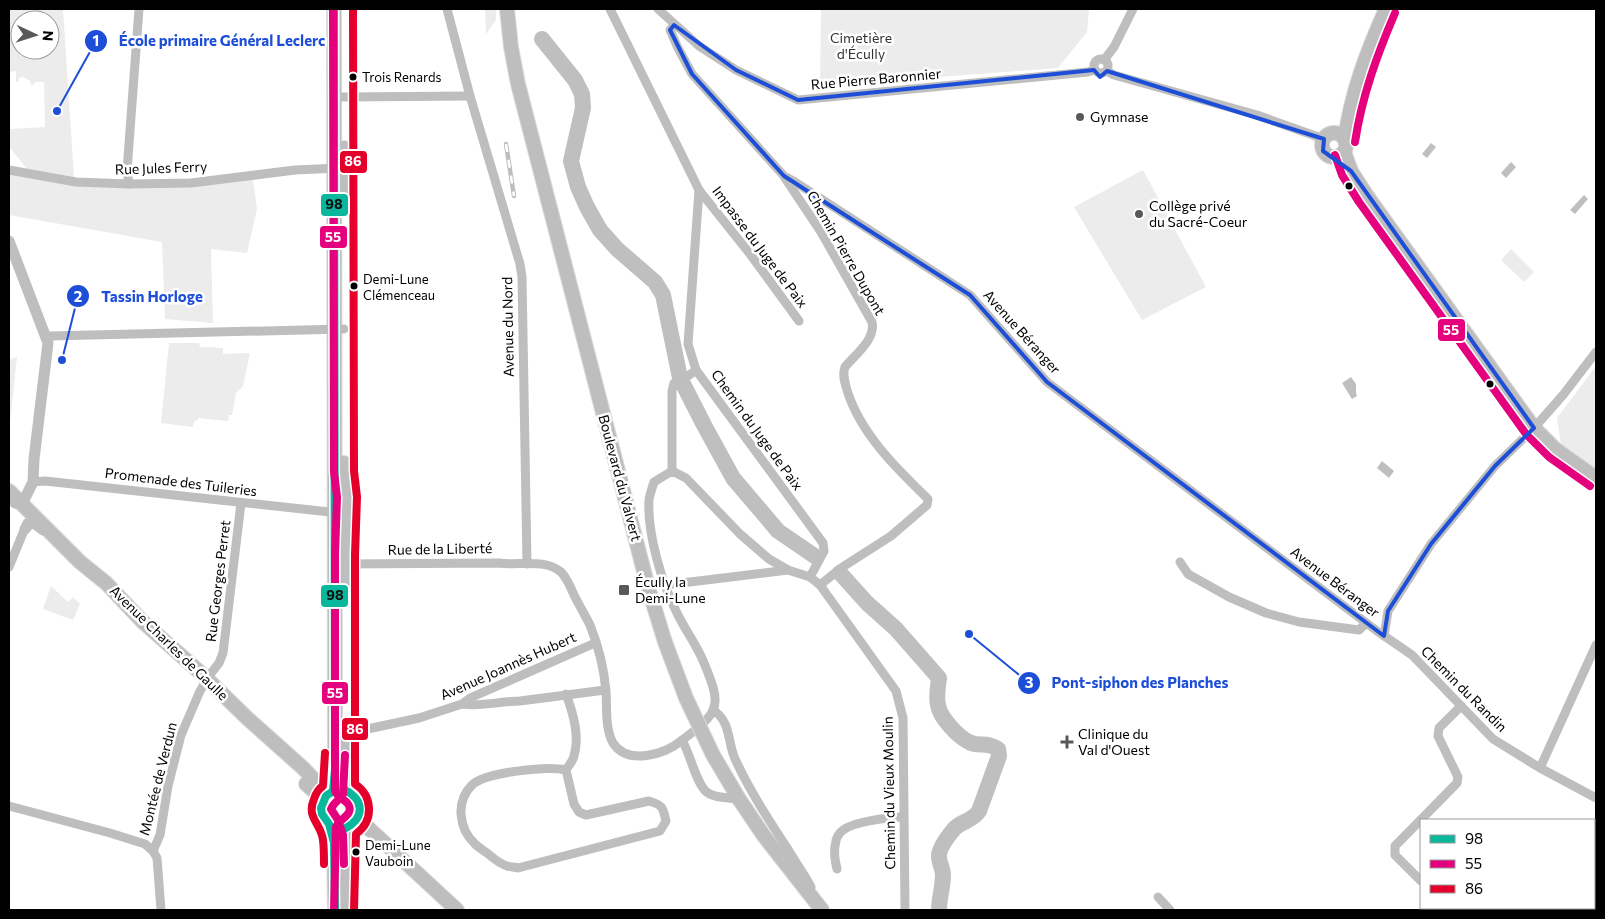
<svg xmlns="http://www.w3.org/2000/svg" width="1605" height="919" font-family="Commissioner,sans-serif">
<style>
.green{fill:#ececec;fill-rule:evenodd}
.water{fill:#bfbfbf}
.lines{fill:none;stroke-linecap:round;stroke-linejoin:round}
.river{stroke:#bfbfbf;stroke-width:16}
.primary-casing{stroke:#dbdbdb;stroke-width:16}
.minor{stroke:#bebebe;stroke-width:9}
.tertiary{stroke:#bebebe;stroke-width:11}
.primary{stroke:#bebebe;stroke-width:14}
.rail-casing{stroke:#bebebe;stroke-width:4.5}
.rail{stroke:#fff;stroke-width:2.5;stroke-dasharray:8;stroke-linecap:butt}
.primary-bridge-casing{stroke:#dbdbdb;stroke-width:16;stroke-linecap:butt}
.primary-bridge{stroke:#bebebe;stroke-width:14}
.bus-1-casing{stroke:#fff;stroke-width:11}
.bus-2-casing{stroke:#fff;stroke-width:11}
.bus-3-casing{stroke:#fff;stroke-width:11}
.bus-1{stroke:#08b79c;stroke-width:8}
.bus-2{stroke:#e5007d;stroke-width:8}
.bus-3{stroke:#e4002b;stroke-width:8}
.marked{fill:none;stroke:#1d4ed8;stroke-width:4;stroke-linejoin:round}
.bus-dot{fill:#000;stroke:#fff;stroke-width:2}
.poi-dot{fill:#595959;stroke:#fff;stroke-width:2}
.labels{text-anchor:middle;stroke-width:5;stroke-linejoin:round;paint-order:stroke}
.bus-label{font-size:13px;fill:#000;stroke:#fff;text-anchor:start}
.park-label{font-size:14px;fill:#333;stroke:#fff}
.street-label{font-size:14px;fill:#000;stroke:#fff}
.poi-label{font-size:14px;fill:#000;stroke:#fff;text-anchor:start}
.leader{fill:none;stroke:#1d4ed8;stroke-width:2}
.callout-dot{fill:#1d4ed8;stroke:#fff;stroke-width:2}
.mark-label{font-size:15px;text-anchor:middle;font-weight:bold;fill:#fff}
.callout-label{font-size:15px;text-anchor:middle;font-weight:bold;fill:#1d4ed8;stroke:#fff;stroke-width:5;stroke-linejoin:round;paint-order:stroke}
.line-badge{stroke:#fff;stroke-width:2}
.badge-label{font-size:14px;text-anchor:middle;font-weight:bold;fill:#fff}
.pale-badge-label{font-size:14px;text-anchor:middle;font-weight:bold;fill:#111}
</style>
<rect width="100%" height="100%" fill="#fff"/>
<g class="green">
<path d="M9 9H63L74 177 27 169 9 146V129L45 127 44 82H35L32 86 29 80 23 77 19 78 18 82H16V71L9 72ZM20 20H50V50H20Z"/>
<polygon points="485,9 496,9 496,20 486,34"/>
<polygon points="821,9 1089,9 1087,32 1058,68 820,86"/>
<polygon points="1143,170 1206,287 1142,320 1074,207"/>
<polygon points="9,173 83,184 253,179 257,209 247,253 211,249 213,323 165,319 162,242 9,215"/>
<polygon points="1511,249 1534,272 1524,282 1501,260"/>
<polygon points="169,343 199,343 200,347 216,347 216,348 223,348 223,354 250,353 243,386 236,393 232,415 229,415 228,421 198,418 197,421 194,421 193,427 161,423"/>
<polygon points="17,357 9,432 9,360"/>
<polygon points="1596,366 1596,470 1561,445 1557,418"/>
<polygon points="51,586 68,602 73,597 80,604 73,620 43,609"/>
</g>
<g class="water">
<polygon points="1431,143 1436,147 1427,158 1422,154"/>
<polygon points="1511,162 1516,167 1506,178 1501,173"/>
<polygon points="1584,195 1588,199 1575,214 1570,210"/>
<polygon points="1351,377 1356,384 1356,393 1357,396 1352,399 1342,383"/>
<polygon points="1382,461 1394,471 1389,478 1377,468"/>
</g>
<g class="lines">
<g class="river">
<polyline points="542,39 575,80 582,94 583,108 571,161 578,187 587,207 600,230 617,249 655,282 663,295 680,378 704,425 733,478 778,531 816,557"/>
<path d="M840 573 867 603 896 629 939 678C938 686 936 697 938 705 940 718 959 738 971 743 981 747 985 741 998 749L999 756 979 811C973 821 961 821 954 829 949 835 939 848 939 856 939 863 943 869 943 875 943 887 939 898 939 910"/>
</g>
<g class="primary-casing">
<g id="primary">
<polyline points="507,9 511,47 518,84 648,587 665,642 686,698"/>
<circle cx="1334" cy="145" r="12"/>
<path d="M1345 140C1351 93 1367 52 1386 9"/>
<polyline points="1344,152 1351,171 1367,196 1534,428 1555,449 1596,478"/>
<polyline points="344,194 344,148"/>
<polyline points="344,463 347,497 345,584"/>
<polyline points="9,491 80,562 106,583 143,622 203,675 247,718 303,768 322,788 329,793"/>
<polyline points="344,740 345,790"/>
<polyline points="713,755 739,799 764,836 822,910"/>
<polyline points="306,784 315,792 321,808"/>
<circle cx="341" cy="809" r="20"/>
<polyline points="333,791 335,769 334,9"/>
<polyline points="359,817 364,824 457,910"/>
<polyline points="329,824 334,843 335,910"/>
<polyline points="344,910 346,828"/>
</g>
</g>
<g class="minor">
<polyline points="447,9 470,96 520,264 522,277 527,564"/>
<polyline points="610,9 699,190 688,344 696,370 823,543 824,551 810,577"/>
<polyline points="658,9 699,46 736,70 798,100 1088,72 1094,70"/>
<polyline points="674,25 670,30 678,48 692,74 784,176 795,182 970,295 1047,382 1377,631 1412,655 1493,739 1540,768 1596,798"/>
<circle cx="1101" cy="66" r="7"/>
<polyline points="1104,60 1114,47 1133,9"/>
<polyline points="1107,71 1114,75 1257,115 1324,139"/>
<polyline points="343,97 470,96"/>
<polyline points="9,170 76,182 129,184 191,183 295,170 339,168"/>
<path d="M785 178 821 232 872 322C876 339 855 355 845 367 842 375 845 383 847 390 860 433 896 468 928 499L927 505 891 536 841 568 820 585"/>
<polyline points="129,184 127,171 139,9"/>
<polyline points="699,190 750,254 799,321"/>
<polyline points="45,337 50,336 344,329"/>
<polyline points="672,471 672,391 674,383 688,376 696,370"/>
<polyline points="33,482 45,481 339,513"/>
<polyline points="1180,562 1188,574 1229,597 1266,613 1299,622 1359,630 1366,623"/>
<path d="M342 564 499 563C518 566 545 558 561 572 567 578 571 588 574 595 579 605 585 615 590 625 598 645 604 669 606 691 607 707 605 729 613 743 628 766 665 754 681 741 719 712 723 708 704 663 697 645 685 630 677 613 662 584 647 533 649 500 650 494 652 488 654 482L672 471 686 478 740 534 769 559 788 570 810 577 820 585 896 691 903 718 905 910"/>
<polyline points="9,567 27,523"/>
<polyline points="665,585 788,570"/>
<polyline points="1384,636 1388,611 1431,544 1495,466 1534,428 1563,395 1596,352"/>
<path d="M462 704C482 707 501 701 520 701L605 690"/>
<path d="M713 710C732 722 727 744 736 761 751 793 770 822 789 851 796 863 805 875 811 887"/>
<polyline points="344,734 419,718 462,704 470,698 595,643"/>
<path d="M682 740C690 753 697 787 708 793 715 798 730 798 739 799"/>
<polyline points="1540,768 1596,645"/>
<path d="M566 770 574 804 579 812 586 815 649 801C663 805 663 808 666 821L660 831 518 868C515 867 510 867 507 866 500 864 493 858 487 853 483 850 479 848 475 844 459 829 455 802 472 785 486 772 547 766 566 770 569 765 573 761 574 756 580 736 573 713 566 694"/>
<polyline points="9,806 110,833 145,844 153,851 157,858 161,910"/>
<polyline points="153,851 160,835 168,786 181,735 200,691 209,676 219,663 223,653 241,503"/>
<path d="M837 869C835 860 833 851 836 841 836 839 839 833 842 831 851 822 890 817 903 817"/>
<polyline points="1421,881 1395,855 1395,846 1457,783 1458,777 1438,736 1439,728 1461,706"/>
<polyline points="1158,897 1170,910"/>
<polyline points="1448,908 1450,910"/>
</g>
<g class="tertiary">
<polyline points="9,241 48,343 34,459 33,482 22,504 15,503"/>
<polyline points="25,529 29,524 34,523 43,530"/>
</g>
<use href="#primary" class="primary"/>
<g class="rail-casing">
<polyline id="rail" points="506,144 514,196"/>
</g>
<use href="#rail" class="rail"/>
<g class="primary-bridge-casing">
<polyline id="primary-bridge" points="686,698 713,755"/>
</g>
<use href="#primary-bridge" class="primary-bridge"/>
<g class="bus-1-casing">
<g id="bus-1">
<path d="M345 790C364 800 365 817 346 828"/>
<polyline points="333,791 335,769 334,9"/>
<polyline points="333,791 326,796 321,808 322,814 329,824 334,843 335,910"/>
</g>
</g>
<g class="bus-2-casing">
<g id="bus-2">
<path d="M333 9 334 472 337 497 335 555V790C337 799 344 798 348 804 355 814 339 819 336 827L334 910"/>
<path d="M1355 142C1362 96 1377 55 1395 13"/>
<polyline points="1335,155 1342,175 1359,202 1526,434 1549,457 1590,486"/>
<path d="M344 864 343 835 338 820 331 809C334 802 340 800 343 794L345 755"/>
</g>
</g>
<g class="bus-3-casing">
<g id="bus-3">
<path d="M353 9 354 471 357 497 355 555V784C373 796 374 821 356 834L354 910"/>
<path d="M324 864C324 856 324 848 323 840 321 823 306 818 314 799 316 793 318 789 323 786L325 753"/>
</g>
</g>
<use href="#bus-1" class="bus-1"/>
<use href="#bus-2" class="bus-2"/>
<use href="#bus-3" class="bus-3"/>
</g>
<path class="marked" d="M674 25 736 70 798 100 1094 70 1100 77 1107 71 1324 139 1323 151 1351 171 1534 428 1495 466 1431 544 1388 611 1384 636 1047 382 970 295 784 176 692 74 670 30Z"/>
<g class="bus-dot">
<circle cx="353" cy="77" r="4.5"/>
<circle cx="1349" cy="186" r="4.5"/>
<circle cx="354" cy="286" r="4.5"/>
<circle cx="1490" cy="384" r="4.5"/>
<circle cx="356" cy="852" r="4.5"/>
</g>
<g class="poi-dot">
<circle cx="1080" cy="117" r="5"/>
<circle cx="1139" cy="214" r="5"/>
<rect x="618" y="584" width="12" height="12" rx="2.5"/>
<path d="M1064.5 734.5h5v5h5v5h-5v5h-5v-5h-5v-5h5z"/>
</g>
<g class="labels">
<g class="bus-label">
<text x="362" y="82">Trois Renards</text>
<text x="363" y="284">Demi-Lune<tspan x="363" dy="16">Clémenceau</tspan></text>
<text x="365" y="850">Demi-Lune<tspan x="365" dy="16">Vauboin</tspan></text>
</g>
<g class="park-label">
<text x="861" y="43">Cimetière<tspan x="861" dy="16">d'Écully</tspan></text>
</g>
<g class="street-label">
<text transform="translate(876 79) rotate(-5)" y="5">Rue Pierre Baronnier</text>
<text transform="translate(161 168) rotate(-2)" y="5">Rue Jules Ferry</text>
<text transform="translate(760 247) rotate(53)" y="5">Impasse du Juge de Paix</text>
<text transform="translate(846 253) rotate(60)" y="5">Chemin Pierre Dupont</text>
<text transform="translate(508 327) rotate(-91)" y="5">Avenue du Nord</text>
<text transform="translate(1022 332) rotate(48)" y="5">Avenue Béranger</text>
<text transform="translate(757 430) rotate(54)" y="5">Chemin du Juge de Paix</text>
<text transform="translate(620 478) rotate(75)" y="5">Boulevard du Valvert</text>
<text transform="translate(181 482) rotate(7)" y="5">Promenade des Tuileries</text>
<text transform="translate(440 549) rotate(-1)" y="5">Rue de la Liberté</text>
<text transform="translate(218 581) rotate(-83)" y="5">Rue Georges Perret</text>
<text transform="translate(1335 582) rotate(37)" y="5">Avenue Béranger</text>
<text transform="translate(169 643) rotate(44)" y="5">Avenue Charles de Gaulle</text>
<text transform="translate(508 666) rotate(-24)" y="5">Avenue Joannès Hubert</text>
<text transform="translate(1464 689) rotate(45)" y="5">Chemin du Randin</text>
<text transform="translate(158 779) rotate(-76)" y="5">Montée de Verdun</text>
<text transform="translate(889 793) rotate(-91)" y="5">Chemin du Vieux Moulin</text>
</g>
<g class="poi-label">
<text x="1090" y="122">Gymnase</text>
<text x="1149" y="211">Collège privé<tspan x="1149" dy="16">du Sacré-Coeur</tspan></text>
<text x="635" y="587">Écully la<tspan x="635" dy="16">Demi-Lune</tspan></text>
<text x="1078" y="739">Clinique du<tspan x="1078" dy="16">Val d'Ouest</tspan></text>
</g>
</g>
<path class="leader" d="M57 111L96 41M62 360L78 296M969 634L1029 683"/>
<g class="callout-dot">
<circle cx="57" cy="111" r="5"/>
<circle cx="62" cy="360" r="5"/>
<circle cx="969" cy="634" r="5"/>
<circle cx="96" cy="41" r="12"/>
<circle cx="78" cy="296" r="12"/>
<circle cx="1029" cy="683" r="12"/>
</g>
<g class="mark-label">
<text x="96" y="46">1</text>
<text x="78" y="302">2</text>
<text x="1029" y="688">3</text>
</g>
<g class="callout-label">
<text x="222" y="46">École primaire Général Leclerc</text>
<text x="152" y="302">Tassin Horloge</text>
<text x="1140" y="688">Pont-siphon des Planches</text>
</g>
<g class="line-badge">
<rect x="339" y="150" width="29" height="24" rx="5" fill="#e4002b"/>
<rect x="320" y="193" width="29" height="24" rx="5" fill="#08b79c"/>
<rect x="319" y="225" width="29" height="24" rx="5" fill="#e5007d"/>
<rect x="1437" y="318" width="29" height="24" rx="5" fill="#e5007d"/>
<rect x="320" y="584" width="29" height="24" rx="5" fill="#08b79c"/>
<rect x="321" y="681" width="28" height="24" rx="5" fill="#e5007d"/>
<rect x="341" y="717" width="28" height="24" rx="5" fill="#e4002b"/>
</g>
<g class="badge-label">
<text x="353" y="166">86</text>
<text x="333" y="242">55</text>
<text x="1451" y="335">55</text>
<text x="335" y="698">55</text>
<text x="355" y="734">86</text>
</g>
<g class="pale-badge-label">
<text x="334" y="209">98</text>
<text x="335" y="600">98</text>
</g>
<rect width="1605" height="919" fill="none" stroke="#000000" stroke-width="20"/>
<rect x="1420" y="819" width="175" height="90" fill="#ffffff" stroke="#999999"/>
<rect x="1430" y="835" width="25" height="8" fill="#08b79c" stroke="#999999"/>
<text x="1465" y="844" font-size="15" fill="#000000">98</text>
<rect x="1430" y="860" width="25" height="8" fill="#e5007d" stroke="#999999"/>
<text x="1465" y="869" font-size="15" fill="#000000">55</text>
<rect x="1430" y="885" width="25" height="8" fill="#e4002b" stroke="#999999"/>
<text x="1465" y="894" font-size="15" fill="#000000">86</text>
<g transform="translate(35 35) rotate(94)"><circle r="24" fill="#ffffff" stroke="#999999"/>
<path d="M0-4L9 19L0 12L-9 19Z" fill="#595959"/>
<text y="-8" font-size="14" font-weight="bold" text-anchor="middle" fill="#000000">N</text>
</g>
</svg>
